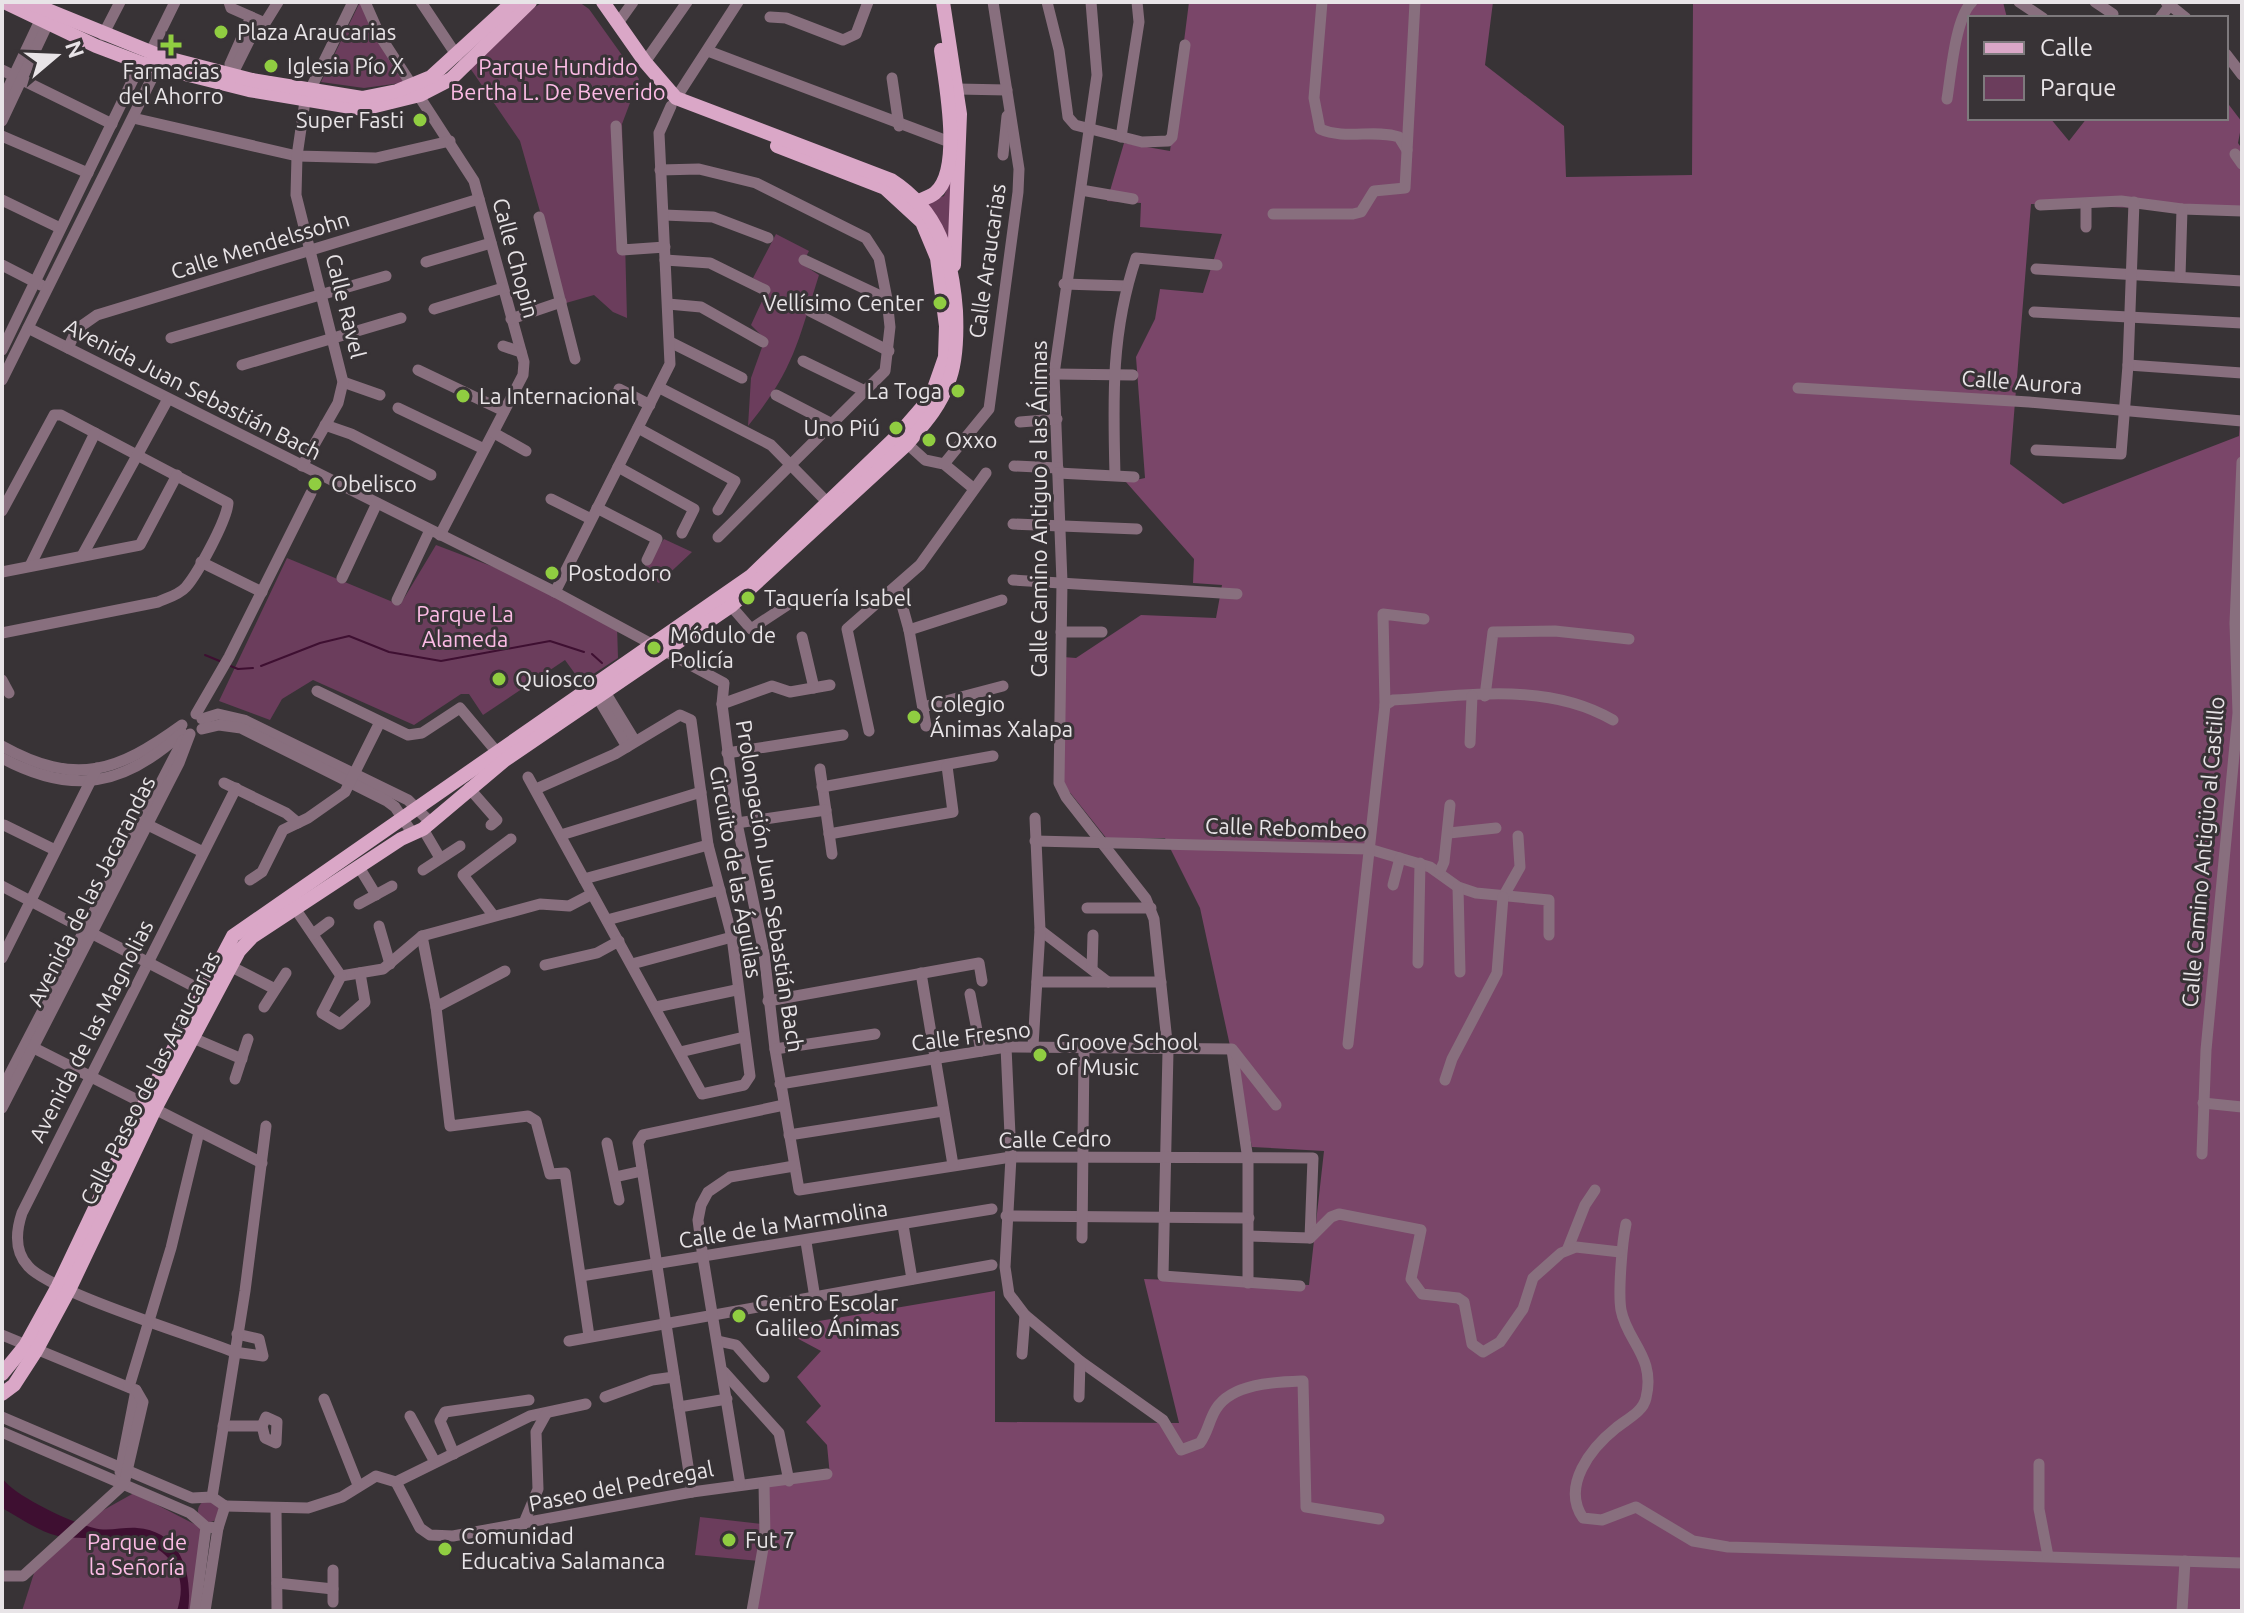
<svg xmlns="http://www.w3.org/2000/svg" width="2244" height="1613" font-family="Ubuntu,sans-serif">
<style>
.green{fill:#6b3d5c}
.forest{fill:#7a4669}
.water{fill:#3e0f31}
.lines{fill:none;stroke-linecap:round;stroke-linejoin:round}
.stream{stroke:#3e0f31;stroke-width:2}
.minor{stroke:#886f7e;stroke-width:11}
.major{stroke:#daa7c7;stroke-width:14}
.poi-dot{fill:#90cd41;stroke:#383336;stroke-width:3}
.labels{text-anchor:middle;stroke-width:6;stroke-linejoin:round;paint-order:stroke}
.poi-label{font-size:22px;fill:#e8e4e7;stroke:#383336;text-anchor:start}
.park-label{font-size:22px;fill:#fcbbe5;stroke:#383336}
.street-label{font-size:22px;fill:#e8e4e7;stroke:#383336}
</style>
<rect width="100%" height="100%" fill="#383336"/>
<g class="green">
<polygon points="360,2 408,82 364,88 321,82"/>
<polygon points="543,2 579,2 589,9 639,79 622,124 627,318 613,312 594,295 566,303 520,141 470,68 516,19"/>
<polygon points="951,179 953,254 926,202 944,196"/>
<path d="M776 234 809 251 802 264 819 275C798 341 794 370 748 426L751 378 765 339 751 325 768 288 753 278Z"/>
<polygon points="664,539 692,552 659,583 640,573"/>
<polygon points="436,545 499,569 617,626 618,658 581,682 565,660 483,715 469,694 461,694 414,725 313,680 282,699 270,720 219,701 287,558 400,605"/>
<polygon points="134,1493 202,1528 193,1611 22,1611 35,1570 91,1517"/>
<circle cx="209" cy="1511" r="11"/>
<polygon points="700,1517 762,1524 759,1561 695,1555"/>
</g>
<polygon class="forest" points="1189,2 1493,2 1485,65 1564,126 1566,177 1692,175 1693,2 2003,2 2007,18 1970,18 1970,118 2050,118 2069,141 2087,118 2226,118 2226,101 2242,122 2238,143 2242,149 2242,212 2031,204 2010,464 2063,504 2239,436 2242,392 2242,1611 755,1611 768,1486 830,1476 827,1445 806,1422 821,1406 797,1377 821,1351 778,1328 995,1291 995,1422 1179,1423 1144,1279 1309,1285 1324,1151 1252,1147 1200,908 1165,838 1107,839 1064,785 1063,657 1076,658 1141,615 1216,618 1222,585 1193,583 1194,559 1126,482 1145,478 1136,357 1155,319 1160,289 1203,293 1222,234 1140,227 1141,203 1107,201 1124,143 1170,151"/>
<path class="water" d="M2 1478C16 1497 70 1522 94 1528 107 1532 123 1527 137 1528 181 1531 193 1574 188 1611H177C183 1591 183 1576 169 1559 139 1526 96 1543 58 1536 39 1532 19 1517 2 1508Z"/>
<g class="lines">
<g class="stream">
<polyline points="592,654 602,663"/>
<polyline points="205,655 222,662"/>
<polyline points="228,665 238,669 253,668"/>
<polyline points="261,666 320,643 349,636 389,652 441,661 550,641 584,652"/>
</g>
<g class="minor">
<polyline points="229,2 231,8 265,23 278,2"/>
<polyline points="365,2 380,36 474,181 524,362 523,375 440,535"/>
<polyline points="421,2 457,56"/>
<polyline points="1047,2 1059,50 1068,117 1075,125 1142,142 1168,141 1172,137 1185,45"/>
<polyline points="1091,2 1097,75 1054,374 1062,582 1059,783 1066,797 1146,899 1154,919 1168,1051 1163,1276 1300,1286"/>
<path d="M1322 2 1314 98 1320 129C1345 140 1374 129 1399 137L1407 150"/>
<polyline points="2019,2 2043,18"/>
<polyline points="2095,2 2113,14"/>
<polyline points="2166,2 2186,18"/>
<polyline points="770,17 786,18 843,40 856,34 868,2"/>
<polyline points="2160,18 2170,5"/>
<polyline points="618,23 633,2"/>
<polyline points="103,35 120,2"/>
<polyline points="708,51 955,144"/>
<polyline points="150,53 175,2"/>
<polyline points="2226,54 2242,75"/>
<polyline points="645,62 687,2"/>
<polyline points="230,64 251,17"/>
<polyline points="2,70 112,124"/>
<polyline points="892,78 899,126"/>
<polyline points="229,81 259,21"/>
<polyline points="957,89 1007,90"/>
<polyline points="310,90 353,2"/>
<polyline points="676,98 738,2"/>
<path d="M1947 99C1951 75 1955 18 1972 2"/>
<polyline points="2,101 43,14"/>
<polyline points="133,118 297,156 376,158 450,141"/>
<polyline points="2,121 51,17"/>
<polyline points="616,126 622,250 665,247"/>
<polyline points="2,136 88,173"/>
<polyline points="1121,137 1139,22 1137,2"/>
<polyline points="2235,154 2242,164"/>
<polyline points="1003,155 1007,116"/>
<polyline points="660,170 699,169 756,183 866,238 879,258 887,299 890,327 885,371 718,537"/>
<polyline points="1081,190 1133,199"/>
<polyline points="2,200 60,228"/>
<polyline points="2040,205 2121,201 2182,209 2242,211"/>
<polyline points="1273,214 1353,214 1361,212 1374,191 1405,188 1415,2"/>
<polyline points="664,215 713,217 768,238"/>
<polyline points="539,217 575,359"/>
<polyline points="2086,227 2086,204"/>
<polyline points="665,260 710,263 765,290"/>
<polyline points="804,260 887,299"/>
<polyline points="426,262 491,243"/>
<polyline points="2,265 41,285"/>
<polyline points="2036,269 2242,281"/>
<polyline points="2180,277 2182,209"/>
<polyline points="1064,284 1126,286"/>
<polyline points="668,304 701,307 763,342"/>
<polyline points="434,309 503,288"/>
<polyline points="810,311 889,351"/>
<polyline points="2034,312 2242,323"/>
<polyline points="511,319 561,302"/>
<polyline points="28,328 555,592 724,683 722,704 737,823 764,953 775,1049 799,1190 1011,1157 1313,1158 1310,1238"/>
<polyline points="171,338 386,276"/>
<polyline points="670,342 742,378"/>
<polyline points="503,346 521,352"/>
<polyline points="68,348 77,329 97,315 479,199"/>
<polyline points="2,350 141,63"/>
<polyline points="803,361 867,392"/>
<polyline points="242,365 401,318"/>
<polyline points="2128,365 2242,373"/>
<polyline points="418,370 504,411"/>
<polyline points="1054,374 1133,375"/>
<polyline points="2,380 160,62"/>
<polyline points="343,382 380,395"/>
<polyline points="660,388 771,445 827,502"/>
<polyline points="1798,388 2029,402 2242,421"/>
<polyline points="619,389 650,405"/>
<polyline points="776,395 834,425"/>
<polyline points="398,408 484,449"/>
<polyline points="1020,422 1057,419"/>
<polyline points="325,425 351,434 431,475"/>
<polyline points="638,428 735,481 718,510"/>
<polyline points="494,433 526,451"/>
<polyline points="903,440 925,460 944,464 973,488"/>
<polyline points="2036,450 2121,454 2128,365 2134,202"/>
<polyline points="944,464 989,409 1018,192 1019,169 993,2"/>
<polyline points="302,466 338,403 343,382 296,195 297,156 305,101"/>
<polyline points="1014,466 1058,468"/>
<polyline points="618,467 694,509 682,533"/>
<polyline points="1058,473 1134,477"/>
<path d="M1115 475C1113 398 1111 332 1136 258L1217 265"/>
<polyline points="551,499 591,519"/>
<polyline points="597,508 657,539 647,560"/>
<path d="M2 511 54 415H61L228 503C227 520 198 573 186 587 179 595 167 598 158 602L2 633"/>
<polyline points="1013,524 1137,529"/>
<polyline points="82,556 168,399"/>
<polyline points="201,562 262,592"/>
<polyline points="30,566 95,433"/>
<polyline points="2,572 140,545 177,475"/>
<polyline points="342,578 377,503"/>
<polyline points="1013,580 1237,594"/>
<polyline points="897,587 909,630 926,726"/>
<polyline points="555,592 670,364 659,133 671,106"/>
<polyline points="397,600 430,530"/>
<polyline points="731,606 751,629 795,600"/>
<polyline points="909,630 1002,600"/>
<polyline points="1061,632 1102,632"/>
<polyline points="802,637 814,688"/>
<polyline points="2,680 9,693"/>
<polyline points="602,687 635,741"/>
<polyline points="317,691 408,735 422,733 460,708 496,751"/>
<polyline points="595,693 627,747"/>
<polyline points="1485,696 1493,632 1555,631 1629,639"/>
<polyline points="722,704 772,686 790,692 830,685"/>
<path d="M1385 705 1393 700C1467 696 1546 681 1613 720"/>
<polyline points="923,707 1003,686"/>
<polyline points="196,714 229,657 311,493"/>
<polyline points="202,719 218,714 244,720 408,800 430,822"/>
<polyline points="202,729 219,725 241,728 387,801 395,807 413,834"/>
<polyline points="869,731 847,629 920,565 986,473"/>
<polyline points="1470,743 1472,696"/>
<path d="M2 746C76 787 117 772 182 725"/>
<polyline points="727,753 843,735"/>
<path d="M2 758C73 796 124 786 182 733"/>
<polyline points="820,769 832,854"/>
<polyline points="528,777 702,1094 744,1085 750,1076 732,937 708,845 691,720 680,715 615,754 536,789"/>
<polyline points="224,783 286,813 298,823"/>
<polyline points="822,787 993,756"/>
<path d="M236 788 22 1213C16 1231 14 1251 28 1266 50 1292 194 1336 234 1352L263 1356 259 1339 237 1334"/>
<polyline points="469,788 497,820 491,825"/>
<polyline points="737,823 826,810"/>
<polyline points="146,824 203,852"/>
<polyline points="4,825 55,850"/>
<polyline points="423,829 440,858"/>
<polyline points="1449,833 1496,828"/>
<polyline points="829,834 953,812 947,766"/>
<polyline points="561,835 701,792"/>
<polyline points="1035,841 1369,849 1430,867 1458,887 1476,893 1549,900 1549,935"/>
<polyline points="359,867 376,895"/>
<polyline points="423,870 460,846"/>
<polyline points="1440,871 1444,862 1450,805"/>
<polyline points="584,879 708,845"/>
<polyline points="250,880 262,872 283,830 308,818 345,792 379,724"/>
<polyline points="1393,885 1400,858"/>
<polyline points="2,886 84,929"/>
<polyline points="1458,887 1460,972"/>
<polyline points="1503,897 1520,867 1518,836"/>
<polyline points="292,904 341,976"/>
<polyline points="359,904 392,886"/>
<polyline points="1087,908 1151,908"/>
<polyline points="493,915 463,875 511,839"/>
<polyline points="607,920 720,890"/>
<polyline points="379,926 390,964"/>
<polyline points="1040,930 1108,982"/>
<polyline points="93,934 203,991"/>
<polyline points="313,934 329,922"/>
<polyline points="422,936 436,1007 450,1126 528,1116 536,1121 550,1174 565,1173 589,1336"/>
<polyline points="2,958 97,768"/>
<polyline points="1418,963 1420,863"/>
<polyline points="632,964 732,937"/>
<polyline points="545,965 597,953 619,941"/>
<polyline points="230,966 275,989"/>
<polyline points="1092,969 1093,935"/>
<polyline points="921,973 953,1165"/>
<polyline points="341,976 383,969 422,936 540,904 569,906 592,894"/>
<polyline points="341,976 322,1013 340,1024 365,1002 360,973"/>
<polyline points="1037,982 1161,982"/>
<polyline points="970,994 981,1051"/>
<polyline points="768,1001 979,963 982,981"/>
<polyline points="264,1007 286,973"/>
<polyline points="436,1007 505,971"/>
<polyline points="656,1007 736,990"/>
<polyline points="193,1038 242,1059"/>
<polyline points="1348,1044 1385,705 1383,614 1424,619"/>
<polyline points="30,1046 262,1163"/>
<polyline points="1033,1046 1040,930 1035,818"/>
<path d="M1006 1047 1011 1157 1005 1267 1009 1294 1025 1315 1080 1361 1163 1420 1181 1450 1200 1443C1208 1432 1209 1420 1216 1409 1232 1383 1276 1382 1303 1381L1306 1507 1379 1519"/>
<polyline points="775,1049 875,1034"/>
<polyline points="1232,1050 1248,1160 1248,1283"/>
<polyline points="680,1052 744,1037"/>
<polyline points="235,1079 248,1039"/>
<polyline points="1445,1080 1452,1059 1497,973 1503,897"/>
<polyline points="780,1084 1006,1047 1232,1049 1276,1105"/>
<polyline points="2,1089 183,740"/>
<polyline points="2203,1103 2242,1107"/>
<polyline points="2,1108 179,763 190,734"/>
<polyline points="789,1135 943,1111"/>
<polyline points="607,1143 619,1200"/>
<polyline points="2202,1154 2206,1050 2238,713 2235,623 2242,462"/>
<polyline points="615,1177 642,1171"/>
<polyline points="1006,1216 1249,1218"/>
<path d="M1626 1224C1622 1242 1618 1293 1621 1310 1627 1342 1656 1357 1646 1398 1643 1412 1627 1419 1616 1428 1591 1448 1561 1486 1583 1518L1602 1520 1636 1507 1693 1541 1728 1547 2242 1563"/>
<polyline points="903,1225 912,1279"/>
<polyline points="1249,1236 1310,1238 1331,1217 1339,1214 1421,1230 1411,1279 1422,1294 1458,1298 1464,1302 1472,1344 1483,1352 1500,1342 1523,1309 1533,1278 1561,1253 1576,1247 1620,1252"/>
<polyline points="1082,1238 1084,1048"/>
<polyline points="806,1242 815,1298"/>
<polyline points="1568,1248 1585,1205 1595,1190"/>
<polyline points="581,1276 992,1209"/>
<polyline points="2,1335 135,1390"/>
<polyline points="569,1341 992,1265"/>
<polyline points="718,1341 736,1345 764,1377"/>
<polyline points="1022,1354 1025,1315"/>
<polyline points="724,1372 779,1433 789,1481"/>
<polyline points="129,1387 171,1248 199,1132"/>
<polyline points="605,1397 652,1380 674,1377"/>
<polyline points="1079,1397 1080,1361"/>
<polyline points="324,1399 358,1485"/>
<polyline points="679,1407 727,1399"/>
<polyline points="410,1416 435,1462"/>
<polyline points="2,1417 192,1498 212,1497 225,1506"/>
<polygon points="266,1417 277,1422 276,1443 265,1438 262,1426"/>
<polyline points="223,1426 262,1426"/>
<polyline points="2,1432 190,1513 206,1527 218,1528"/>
<polyline points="454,1454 440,1421 445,1412 529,1400"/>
<polyline points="2039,1464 2039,1509 2048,1556"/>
<polyline points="120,1472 136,1390"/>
<polyline points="396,1482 420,1528 430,1535 453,1536 692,1492 827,1474"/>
<polyline points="396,1482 530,1416 586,1404"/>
<polyline points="740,1484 703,1258 698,1220 701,1205 708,1192 730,1177 794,1166"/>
<polyline points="692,1492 638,1143 643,1135 784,1105"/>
<polyline points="212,1497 245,1291 266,1126"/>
<polyline points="225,1506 308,1508 342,1497 376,1476 396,1482"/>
<polyline points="276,1508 277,1611"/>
<polyline points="523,1525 538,1489 536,1432 546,1414"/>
<polyline points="2,1576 23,1576 124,1484 143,1402 136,1390"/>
<polyline points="277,1583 333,1589"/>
<polyline points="333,1602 333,1570"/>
<polyline points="195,1611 206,1527"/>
<polyline points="205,1611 218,1528 225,1506"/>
<polyline points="752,1611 765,1537 764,1483"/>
<polyline points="2182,1611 2185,1561"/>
</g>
<g class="major">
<polyline points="4,2 96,46 141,63 249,90 363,109 420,95 451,79 530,2"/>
<polyline points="28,2 163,57 252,80 362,98 397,91 431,77 513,2"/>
<polyline points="943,2 960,114 954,265"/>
<path d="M918 201C923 199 930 197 935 193 963 170 945 81 941 50"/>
<polyline points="2,1374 25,1346 58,1286 144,1105 233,936 751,576 898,435 931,397 945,357 946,326 937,258 922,222 885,188 777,146"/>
<path d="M2 1394 14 1385 36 1351 69 1290 155 1109 239 951 252 937 401 839 423 829 505 760 731 606 907 444C923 425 940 407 948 383 957 362 957 334 956 311 952 256 939 211 891 180L676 98 645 62 603 2"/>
</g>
</g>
<g class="poi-dot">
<circle cx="221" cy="32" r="8"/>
<path d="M167 33h8v8h8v8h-8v8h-8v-8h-8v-8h8z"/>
<circle cx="271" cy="66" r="8"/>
<circle cx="420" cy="120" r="8"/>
<circle cx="940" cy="303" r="8"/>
<circle cx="958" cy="391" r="8"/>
<circle cx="463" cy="396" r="8"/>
<circle cx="896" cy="428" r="8"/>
<circle cx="929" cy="440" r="8"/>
<circle cx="315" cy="484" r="8"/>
<circle cx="552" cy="573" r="8"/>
<circle cx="748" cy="598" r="8"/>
<circle cx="654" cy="648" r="8"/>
<circle cx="499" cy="679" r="8"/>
<circle cx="914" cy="717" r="8"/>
<circle cx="1040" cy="1055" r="8"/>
<circle cx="739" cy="1316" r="8"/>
<circle cx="729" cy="1540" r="8"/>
<circle cx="445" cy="1549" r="8"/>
</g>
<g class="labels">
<g class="poi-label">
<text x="237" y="40">Plaza Araucarias</text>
<text x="287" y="74">Iglesia Pío X</text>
<text x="171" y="79" text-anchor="middle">Farmacias<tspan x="171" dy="25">del Ahorro</tspan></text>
<text x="404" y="128" text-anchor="end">Super Fasti</text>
<text x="924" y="311" text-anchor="end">Vellísimo Center</text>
<text x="942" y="399" text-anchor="end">La Toga</text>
<text x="479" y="404">La Internacional</text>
<text x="880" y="436" text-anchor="end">Uno Piú</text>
<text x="945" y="448">Oxxo</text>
<text x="331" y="492">Obelisco</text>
<text x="568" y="581">Postodoro</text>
<text x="764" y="606">Taquería Isabel</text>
<text x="670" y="643">Módulo de<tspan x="670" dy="25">Policía</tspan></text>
<text x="515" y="687">Quiosco</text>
<text x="930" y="712">Colegio<tspan x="930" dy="25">Ánimas Xalapa</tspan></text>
<text x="1056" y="1050">Groove School<tspan x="1056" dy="25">of Music</tspan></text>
<text x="755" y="1311">Centro Escolar<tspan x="755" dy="25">Galileo Ánimas</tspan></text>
<text x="461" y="1544">Comunidad<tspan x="461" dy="25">Educativa Salamanca</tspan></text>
<text x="745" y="1548">Fut 7</text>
</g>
<g class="park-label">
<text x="558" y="75">Parque Hundido<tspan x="558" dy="25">Bertha L. De Beverido</tspan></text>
<text x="465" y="622">Parque La<tspan x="465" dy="25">Alameda</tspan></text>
<text x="137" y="1550">Parque de<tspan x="137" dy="25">la Señoría</tspan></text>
</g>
<g class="street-label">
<text transform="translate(260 245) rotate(-17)" y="8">Calle Mendelssohn</text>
<text transform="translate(516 258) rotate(75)" y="8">Calle Chopin</text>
<text transform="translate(987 261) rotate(-82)" y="8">Calle Araucarias</text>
<text transform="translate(346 306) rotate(76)" y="8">Calle Ravel</text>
<text transform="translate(2022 382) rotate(4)" y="8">Calle Aurora</text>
<text transform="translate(193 389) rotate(27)" y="8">Avenida Juan Sebastián Bach</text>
<text transform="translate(1039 509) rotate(-90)" y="8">Calle Camino Antiguo a las Ánimas</text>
<text transform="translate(1286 828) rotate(2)" y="8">Calle Rebombeo</text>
<text transform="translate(2203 852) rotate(-85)" y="8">Calle Camino Antigüo al Castillo</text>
<text transform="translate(736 872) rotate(80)" y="8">Circuito de las Águilas</text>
<text transform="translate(770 886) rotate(81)" y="8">Prolongación Juan Sebastián Bach</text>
<text transform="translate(91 891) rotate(-63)" y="8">Avenida de las Jacarandas</text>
<text transform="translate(91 1031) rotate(-63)" y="8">Avenida de las Magnolias</text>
<text transform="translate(971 1036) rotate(-7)" y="8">Calle Fresno</text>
<text transform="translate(150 1078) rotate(-63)" y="8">Calle Paseo de las Araucarias</text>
<text transform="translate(1055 1139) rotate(-1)" y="8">Calle Cedro</text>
<text transform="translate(783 1224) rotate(-9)" y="8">Calle de la Marmolina</text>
<text transform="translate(621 1486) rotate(-11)" y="8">Paseo del Pedregal</text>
</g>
</g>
<rect width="2244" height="1613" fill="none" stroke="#e8e4e7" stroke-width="8"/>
<rect x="1968" y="16" width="260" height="104" fill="#383336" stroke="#7e7a7d" stroke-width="2"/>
<rect x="1984" y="42" width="40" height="12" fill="#daa7c7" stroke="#7e7a7d" stroke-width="2"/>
<text x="2040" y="56" font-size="24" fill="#e8e4e7">Calle</text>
<rect x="1984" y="76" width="40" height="24" fill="#6b3d5c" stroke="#7e7a7d" stroke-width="2"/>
<text x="2040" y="96" font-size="24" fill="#e8e4e7">Parque</text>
<g transform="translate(56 56) rotate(71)" stroke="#383336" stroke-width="6" paint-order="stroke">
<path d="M0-6L14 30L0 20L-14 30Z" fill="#e8e4e7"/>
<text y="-12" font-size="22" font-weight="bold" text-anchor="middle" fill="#e8e4e7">N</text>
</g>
</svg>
